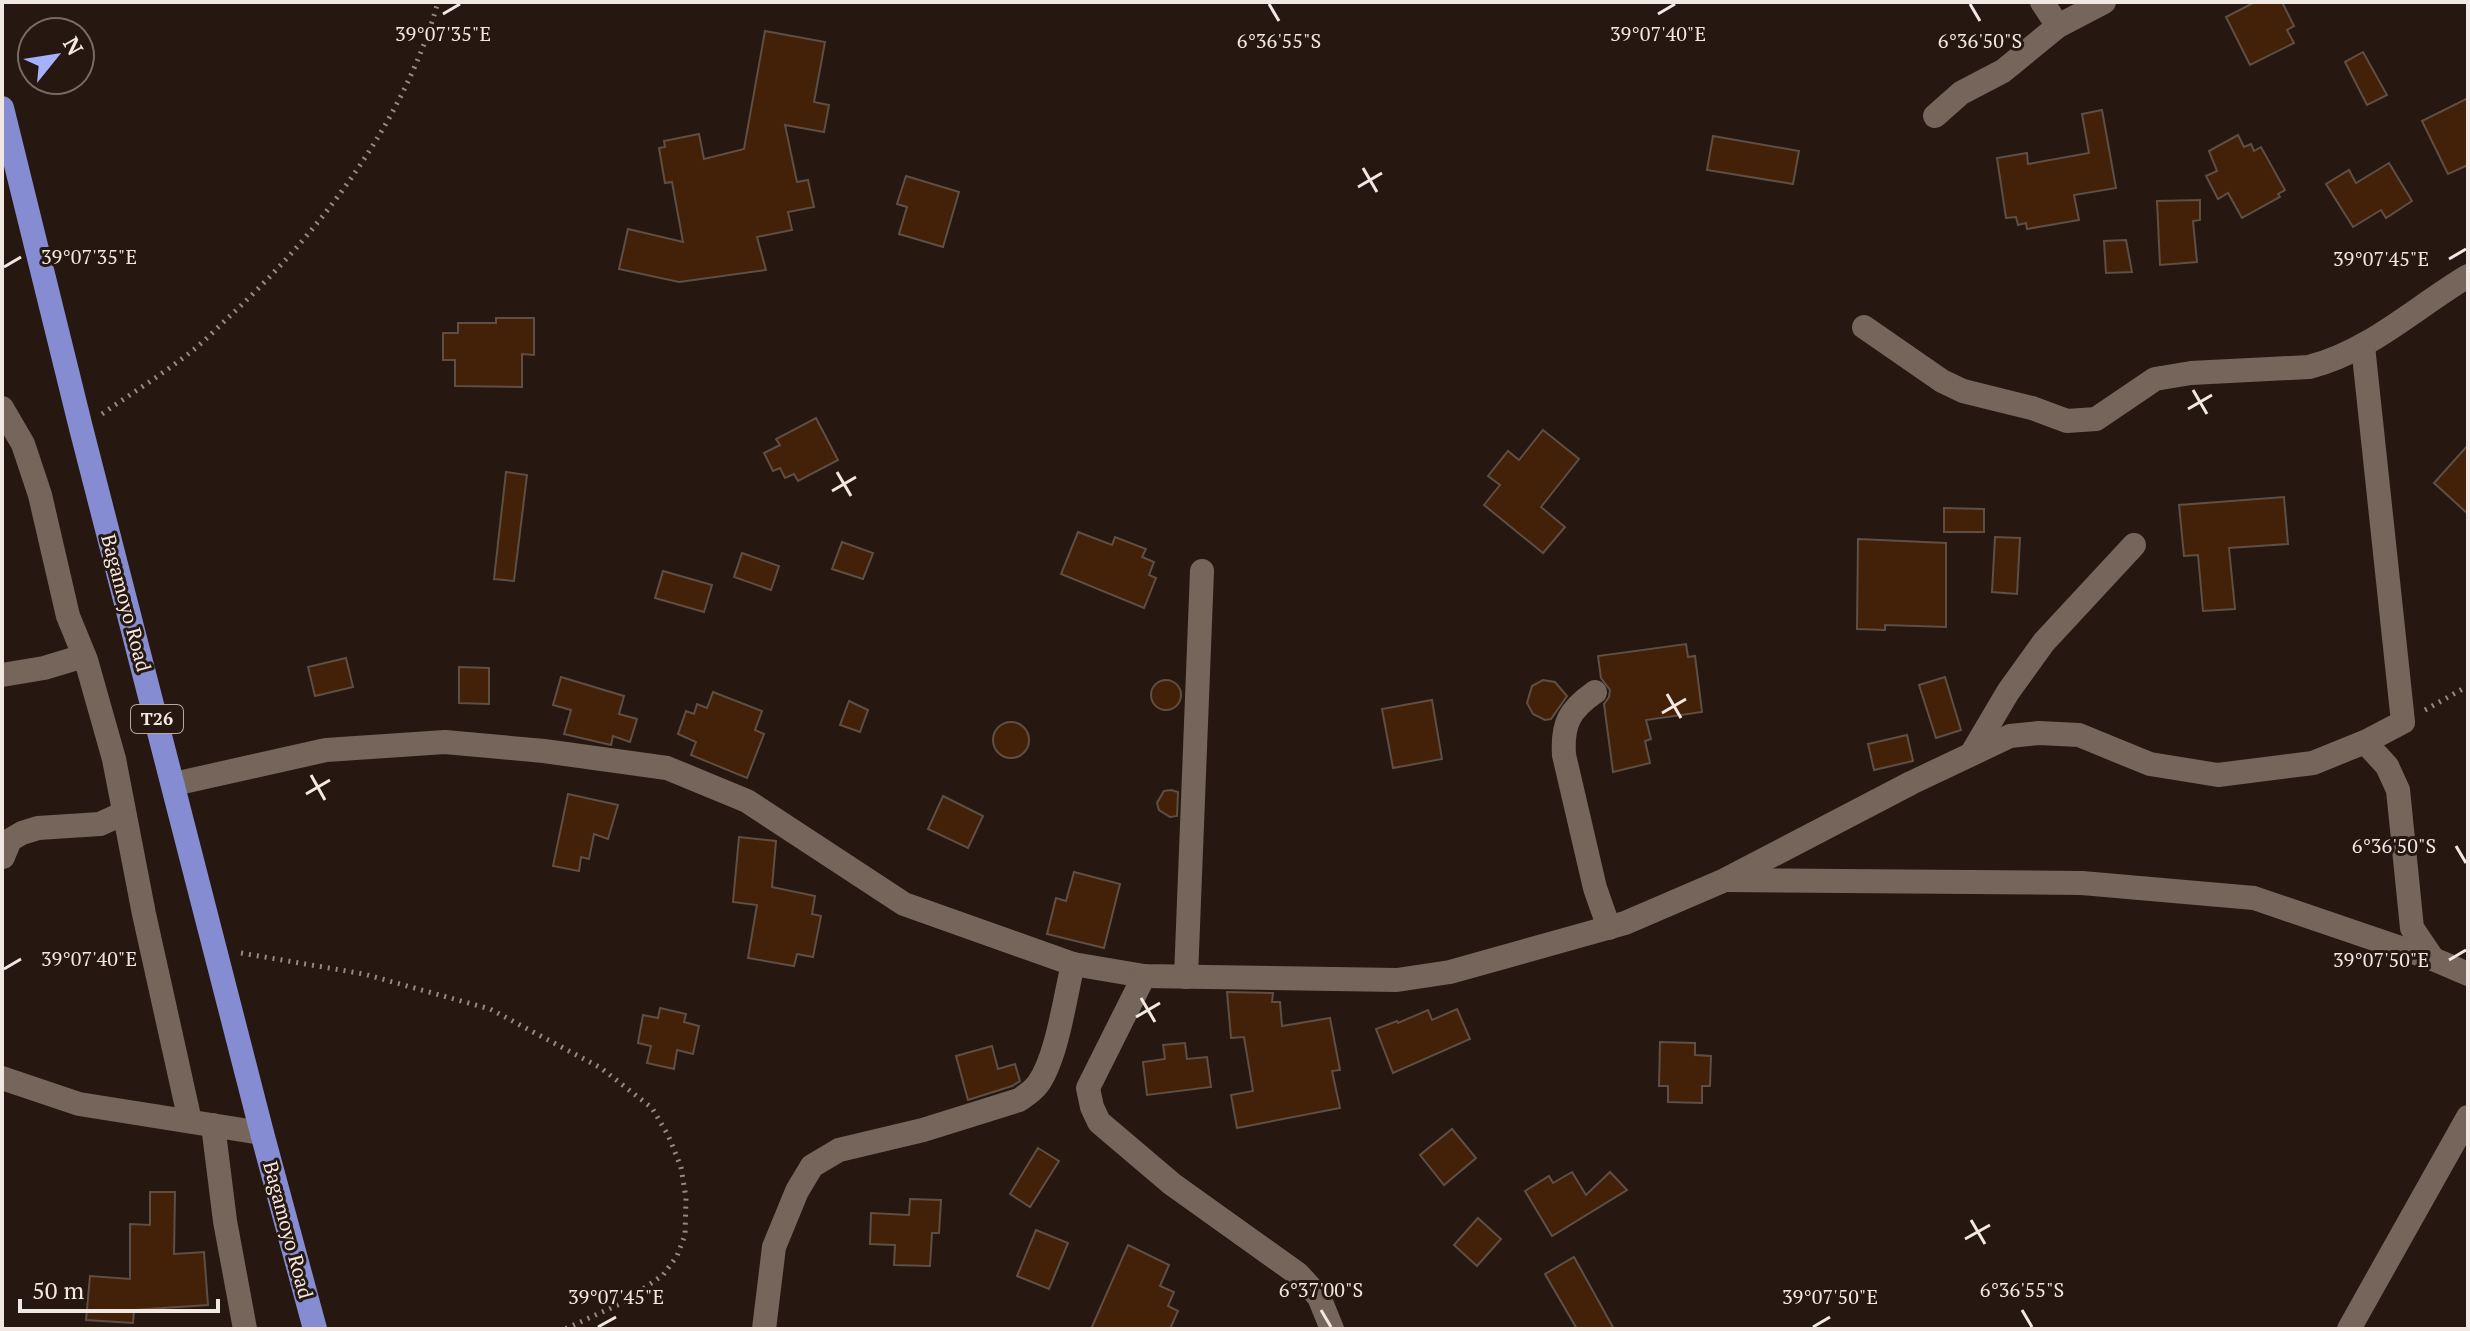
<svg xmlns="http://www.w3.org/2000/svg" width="2470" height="1331" font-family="'PT Serif',serif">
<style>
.building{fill:#422108;stroke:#5e4e44;stroke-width:2}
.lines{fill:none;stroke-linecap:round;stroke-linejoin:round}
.path{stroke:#958982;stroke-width:5;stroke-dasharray:2 6;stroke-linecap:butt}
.minor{stroke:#76655b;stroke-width:24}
.trunk{stroke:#868cd2;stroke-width:24}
.ticks{fill:none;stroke:#f2e8e2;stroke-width:3}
.labels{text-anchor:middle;stroke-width:6;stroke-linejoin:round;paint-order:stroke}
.shield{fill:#261810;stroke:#b5aaa3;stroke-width:2}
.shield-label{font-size:18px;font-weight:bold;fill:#f2e8e2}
.street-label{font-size:20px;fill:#f2e8e2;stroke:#261810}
.ticks-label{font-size:20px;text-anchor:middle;fill:#f2e8e2;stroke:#261810;stroke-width:6;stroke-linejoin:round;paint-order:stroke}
</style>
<rect width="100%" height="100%" fill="#261810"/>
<g class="building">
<polygon points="2255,2 2282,2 2294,26 2287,30 2294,43 2250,65 2226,17"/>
<polygon points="765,31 825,42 814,102 829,105 824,132 785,125 797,182 808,180 814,207 788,212 792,230 757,237 766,270 679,282 619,269 628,229 683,242 672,182 665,183 659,148 665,147 664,141 699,134 704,159 744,149"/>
<polygon points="2363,52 2387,95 2367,105 2345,62"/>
<polygon points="2468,98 2468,165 2448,174 2422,121"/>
<polygon points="2102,110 2116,188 2074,195 2079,220 2027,229 2026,223 2018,225 2016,217 2006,218 1997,158 2027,153 2028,164 2089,153 2082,114"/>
<polygon points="2238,135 2244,147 2251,144 2254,151 2261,147 2285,190 2278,194 2280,197 2242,218 2228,193 2218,199 2206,176 2217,171 2209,151"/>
<polygon points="1713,136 1799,151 1793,184 1707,170"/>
<polygon points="2389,163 2412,201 2386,218 2381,210 2353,227 2326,184 2349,170 2356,183"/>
<polygon points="906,176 959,192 943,247 899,234 907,207 897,204"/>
<polygon points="2200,200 2200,220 2193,221 2197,262 2160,265 2157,201"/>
<polygon points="2126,240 2132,272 2106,273 2104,241"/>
<polygon points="496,318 534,318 534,355 522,354 522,387 455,386 455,360 443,360 443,333 458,333 458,323 496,323"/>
<polygon points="816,418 838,460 798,481 794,474 785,478 780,468 773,471 764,453 780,445 776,439"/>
<polygon points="1543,430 1579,459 1541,507 1565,527 1543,553 1484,505 1500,485 1488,476 1508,451 1519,460"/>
<polygon points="2468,445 2468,514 2434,483"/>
<polygon points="506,472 527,475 514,581 494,579"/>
<polygon points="2284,497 2288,544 2229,548 2235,609 2203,611 2198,555 2184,556 2179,505"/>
<polygon points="1944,508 1984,509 1984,532 1944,532"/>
<polygon points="1078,532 1112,545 1115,537 1146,549 1142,557 1154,562 1149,575 1156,578 1144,608 1061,574"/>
<polygon points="1995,537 2020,538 2017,594 1992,592"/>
<polygon points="1858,539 1946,543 1946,627 1885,625 1885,630 1857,629"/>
<polygon points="842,542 873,553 863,579 832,569"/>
<polygon points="742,553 779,566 771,590 734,577"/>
<polygon points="663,571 712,585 704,612 655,598"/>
<polygon points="1686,644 1688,657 1695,656 1702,712 1646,720 1651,739 1645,741 1650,763 1613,772 1604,704 1609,697 1610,690 1601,678 1598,656"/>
<polygon points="346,658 353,687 315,696 308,667"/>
<polygon points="459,667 489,668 489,704 459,703"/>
<polygon points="561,677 624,696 619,714 637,719 630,742 613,736 611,745 564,734 571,710 553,705"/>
<polygon points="1945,677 1961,730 1936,738 1919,685"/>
<circle cx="1166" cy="695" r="15"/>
<polygon points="1543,680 1555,682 1567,696 1551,719 1545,720 1533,714 1527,703 1532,686"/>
<polygon points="713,692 762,711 755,730 764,734 747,778 691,755 696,742 678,734 686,711 694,714 697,704 707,708"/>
<polygon points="1432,700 1442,759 1393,768 1382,709"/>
<polygon points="849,701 868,710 860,732 840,725"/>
<circle cx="1011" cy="740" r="18"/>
<polygon points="1907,735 1913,761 1874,770 1868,744"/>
<polygon points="1171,790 1178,792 1177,816 1170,817 1159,810 1157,803 1164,791"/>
<polygon points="568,794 618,805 608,839 594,834 589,859 581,857 579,871 553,866"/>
<polygon points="943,796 983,816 968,848 928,829"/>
<polygon points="739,837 776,841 772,887 815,896 812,914 821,916 813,957 797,954 794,966 748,958 757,905 733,902"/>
<polygon points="1074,872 1120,884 1104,948 1047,934 1056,898 1066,901"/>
<polygon points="1227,992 1273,993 1272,1002 1280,1002 1282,1026 1330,1018 1340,1070 1332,1071 1340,1108 1237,1128 1231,1095 1253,1091 1244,1037 1231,1038"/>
<polygon points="660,1008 686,1014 684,1022 699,1026 693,1054 677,1050 674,1069 647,1063 651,1046 638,1043 643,1015 658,1018"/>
<polygon points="1457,1009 1470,1039 1393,1073 1376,1029 1397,1021 1398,1023 1428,1010 1432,1020"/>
<polygon points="1660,1042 1695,1043 1695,1055 1711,1056 1710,1086 1702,1086 1702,1103 1668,1102 1668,1086 1659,1086"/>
<polygon points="1185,1043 1187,1059 1207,1057 1211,1087 1147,1095 1143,1062 1165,1059 1163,1045"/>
<polygon points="992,1046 998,1069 1015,1064 1020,1081 1012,1086 968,1100 956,1056"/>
<polygon points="1452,1129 1476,1158 1444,1185 1420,1155"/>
<polygon points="1038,1148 1059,1161 1030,1207 1010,1194"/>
<polygon points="1572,1172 1586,1195 1610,1172 1627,1190 1552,1236 1525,1191 1549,1176 1553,1183"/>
<polygon points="150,1192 175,1192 174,1254 204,1252 208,1305 134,1310 133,1323 86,1320 90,1276 130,1279 130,1224 150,1225"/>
<polygon points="910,1199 941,1200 939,1233 932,1233 930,1266 894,1265 895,1245 870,1244 871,1213 909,1215"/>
<polygon points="1478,1218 1501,1239 1477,1266 1454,1245"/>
<polygon points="1036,1230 1068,1243 1049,1289 1017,1276"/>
<polygon points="1128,1245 1169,1265 1160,1286 1174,1292 1168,1306 1178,1311 1170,1329 1091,1329"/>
<polygon points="1574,1257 1614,1329 1577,1329 1545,1274"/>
</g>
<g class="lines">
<g class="path">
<path d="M102 414C132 393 163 374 192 351 206 340 219 326 232 314 321 231 405 120 438 2"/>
<polyline points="2425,710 2468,686"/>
<polyline points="241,953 364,974 490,1009 601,1068 652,1108 668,1135 681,1167 686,1198 685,1235 677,1256 663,1275 624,1302 565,1329"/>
</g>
<g class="minor">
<polyline points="2042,2 2058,26"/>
<polyline points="1935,116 1961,93 2003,71 2058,26 2104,2"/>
<path d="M1864 327 1942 381 1963 391 2032 408 2067 421 2096 419 2155 379 2191 373 2309 367C2369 352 2416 307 2468 276"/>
<polyline points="2,408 23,444 40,495 68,616 86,660 114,759 144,914 190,1121"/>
<polyline points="2,675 44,668 84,656"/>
<path d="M1595 692C1569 710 1562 724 1564 755L1595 888 1609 928"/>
<polyline points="2365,742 2387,766 2398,790 2412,928 2433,959 2468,974"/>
<polyline points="1972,753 2008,692 2044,642 2134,545"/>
<polyline points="174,784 326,750 445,742 544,751 667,768 747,801 904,904 1073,964 1144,976 1397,980 1450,972 1625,923 1725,880 1911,783 2010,736 2039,733 2079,735 2150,764 2218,775 2313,763 2365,742 2403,722 2363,346"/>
<polyline points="3,857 10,840 22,833 38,828 100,824 124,813"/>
<polyline points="1727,880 2082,883 2254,898 2433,959"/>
<polyline points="1144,976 1088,1088 1092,1107 1099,1122 1172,1184 1298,1274 1319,1297 1332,1329"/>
<polyline points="1186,977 1202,571"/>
<polyline points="2,1078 79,1104 262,1133"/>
<polyline points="213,1125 225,1221 245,1329"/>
<path d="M764 1329 774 1247 797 1191 812 1166 839 1150 923 1130 1019 1100C1026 1095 1033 1091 1038 1084 1057 1058 1065 997 1073 964"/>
<polyline points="2349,1329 2468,1117"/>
</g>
<polyline class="trunk" points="2,108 81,428 262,1133 315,1329"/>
</g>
<path class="ticks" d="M1269 4 1279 21M1970 4 1980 21M443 14 460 4M1658 14 1675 4M1363 168 1377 192M1358 187 1382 173M2449 259 2466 249M4 267 21 257M2193 390 2207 414M2188 409 2212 395M837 472 851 496M832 491 856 477M1667 694 1681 718M1662 713 1686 699M311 775 325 800M306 794 330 780M2456 846 2466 863M2449 960 2466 950M4 969 21 959M1141 998 1155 1022M1136 1017 1160 1003M1971 1220 1985 1244M1965 1239 1990 1225M1321 1310 1331 1327M2022 1310 2032 1327M598 1327 616 1317M1813 1327 1830 1317"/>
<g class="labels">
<rect class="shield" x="131" y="705" width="52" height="28" rx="6"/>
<g class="shield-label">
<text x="157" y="725">T26</text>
</g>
<g class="street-label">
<text transform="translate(126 603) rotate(75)" y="7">Bagamoyo Road</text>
<text transform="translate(288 1230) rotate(75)" y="7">Bagamoyo Road</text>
</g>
</g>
<g class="ticks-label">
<text x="443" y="41">39°07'35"E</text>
<text x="1658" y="41">39°07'40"E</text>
<text x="1980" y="48">6°36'50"S</text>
<text x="1279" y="48">6°36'55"S</text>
<text x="89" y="264">39°07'35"E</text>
<text x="2381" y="266">39°07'45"E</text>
<text x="2394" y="853">6°36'50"S</text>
<text x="89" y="966">39°07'40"E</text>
<text x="2381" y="967">39°07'50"E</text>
<text x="1321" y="1297">6°37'00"S</text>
<text x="2022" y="1297">6°36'55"S</text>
<text x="616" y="1304">39°07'45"E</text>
<text x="1830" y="1304">39°07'50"E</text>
</g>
<rect width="2470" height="1331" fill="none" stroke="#f2e8e2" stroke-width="8"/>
<g transform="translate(56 56) rotate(60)"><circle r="38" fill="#261810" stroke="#786b64" stroke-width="2"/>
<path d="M0-6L14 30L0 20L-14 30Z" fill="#a6b1fc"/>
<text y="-12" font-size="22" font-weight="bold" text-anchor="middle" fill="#f2e8e2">N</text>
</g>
<path d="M20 1299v12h198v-12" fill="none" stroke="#f2e8e2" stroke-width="4"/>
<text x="32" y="1299" font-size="24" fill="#f2e8e2" stroke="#261810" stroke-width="6" paint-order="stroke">50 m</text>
</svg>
